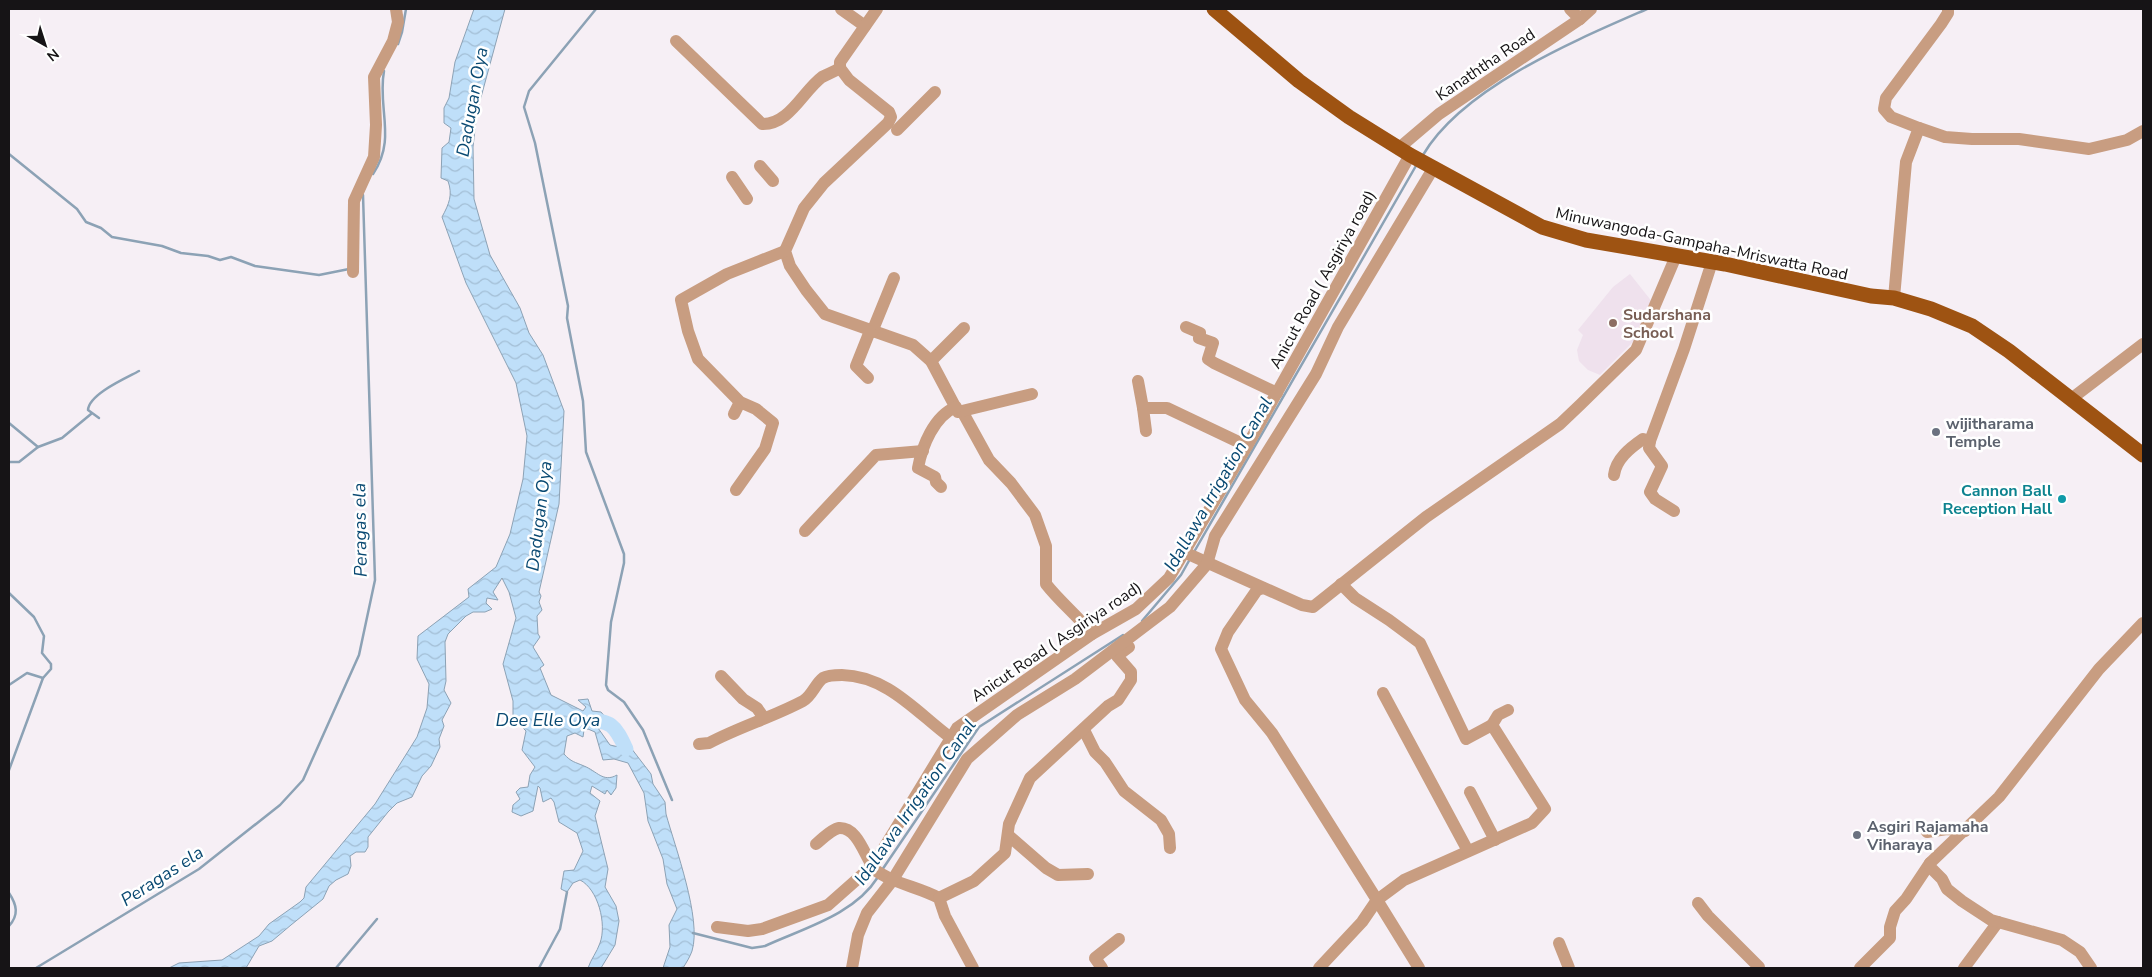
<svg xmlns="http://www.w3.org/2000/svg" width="2152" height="977" font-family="'Nunito Sans',sans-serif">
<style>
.built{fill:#efe1ed}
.water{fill:url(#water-waves);stroke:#8ca2b5}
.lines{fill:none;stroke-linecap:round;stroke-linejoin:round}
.stream{stroke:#8ca2b5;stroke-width:2.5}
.river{stroke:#bfdff9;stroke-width:15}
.minor{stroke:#c89d81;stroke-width:12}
.major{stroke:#9e5312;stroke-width:15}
.education-dot{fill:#8d6e63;stroke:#fff;stroke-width:2}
.worship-dot{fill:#6b7280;stroke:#fff;stroke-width:2}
.culture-dot{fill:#0f9aa8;stroke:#fff;stroke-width:2}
.labels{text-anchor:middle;stroke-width:5;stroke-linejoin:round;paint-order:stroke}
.street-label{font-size:16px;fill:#161416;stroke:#fff}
.education-label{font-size:16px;font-weight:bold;fill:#785e54;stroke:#fff;text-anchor:start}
.worship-label{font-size:16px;font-weight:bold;fill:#5b616d;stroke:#fff;text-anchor:start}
.culture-label{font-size:16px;font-weight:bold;fill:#0d838f;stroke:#fff;text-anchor:end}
.water-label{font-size:18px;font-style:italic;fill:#094972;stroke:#fff}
</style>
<defs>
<pattern id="water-waves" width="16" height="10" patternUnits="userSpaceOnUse" patternTransform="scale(1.25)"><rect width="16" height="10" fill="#bfdff9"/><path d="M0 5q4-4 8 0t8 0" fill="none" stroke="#a3bed5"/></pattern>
</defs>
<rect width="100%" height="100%" fill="#f6eff5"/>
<polygon class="built" points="1630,274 1653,303 1639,336 1600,375 1588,370 1579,361 1577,350 1583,335 1578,330 1613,287"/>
<path class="water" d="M474 9H505L477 112 473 147 474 199 490 255 520 308 529 333 543 355 564 411 559 504 539 592 541 596 539 602 542 610 537 616 538 634 540 637 533 647 544 665 540 668 551 695 583 711 586 707 578 700 588 699 592 711 601 712 606 718 603 720V725H599L598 728 610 745 619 747 614 736 618 731 651 774 653 784 665 802 666 814C675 847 702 919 692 951 690 957 686 963 683 968H663L670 947 669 925 677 909 667 884 663 859 648 821 644 793 628 763 614 759 603 760 595 732 588 729 584 730 583 737 575 733 567 736 564 754C571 762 575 762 584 766 597 771 603 783 617 775L616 788 611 795 607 790 605 794 592 786 590 793 600 801 595 816 608 869 605 887 616 906 619 921 615 945 601 968H588C591 959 597 952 600 943 607 924 598 889 580 880L573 883 567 892 561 889 564 871 574 870 583 851 577 833 559 822 554 802 551 798 543 802 540 788 538 786 533 811 521 816 512 812 513 805 520 799 516 792 520 788 528 787 530 775 535 767 522 750 526 731 513 718V701L503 664 516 618 509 592 502 578 493 592 498 600 487 598 486 603 492 609 485 612H473L466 616 448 634 445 642 446 681 444 690 451 703 442 720 444 726 439 739 440 747 431 766 422 776 412 797 397 803 388 812 368 837V847L365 852H356L350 856 351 866 348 874 336 880 329 886 323 899 291 925 272 941 259 946 246 968H169L179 963 222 960 259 936 269 924 300 902 304 898 306 887 375 804 417 737 427 708 429 684 417 659 418 636 469 597 468 589 496 567 510 534 523 479 527 436 516 383 466 283 442 217C449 204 453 195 448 181L441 178 442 148 449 142 451 128 444 123V108L449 98 455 62Z"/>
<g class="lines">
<g class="stream">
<polyline points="596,9 529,91 524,107 535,143 568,306 567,318 583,401 586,452 624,554 624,563 611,622 606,685 608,690 624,702 643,730 672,800"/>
<polyline points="398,44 402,32 406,9"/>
<polyline points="9,154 77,209 86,222 101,228 112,237 162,246 181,253 208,256 220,260 231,257 255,266 319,275 349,269"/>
<path d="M1423 155C1463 87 1576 40 1647 9"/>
<path d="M373 174C397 139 377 108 384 71"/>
<path d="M99 418 88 410C89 394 126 378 139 371"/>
<polyline points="9,423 38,447"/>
<polyline points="9,462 19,462 38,447 62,438 91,414"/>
<polyline points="1194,552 1417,164"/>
<polyline points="9,593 34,617 44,636 42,653 51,664 51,669 43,678 9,770"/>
<polyline points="1142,621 1181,575 1190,559"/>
<polyline points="9,685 27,673 43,678"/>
<polyline points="882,870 979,727 1123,635"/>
<path d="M9 893C17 905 19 915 9 926"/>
<path d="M693 933 752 948 765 946C804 928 854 915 878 877"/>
<polyline points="36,968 199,869 280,805 303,780 359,655 375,580 363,195"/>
<polyline points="336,968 377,919"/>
<polyline points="539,968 560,929 567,892"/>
</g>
<path class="river" d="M584 720C611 720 615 725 626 749"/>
<g class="minor">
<polyline points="841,9 865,26"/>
<polyline points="877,9 840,62 840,68 849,80 889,112 891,117 888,123 824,183 804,208 785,251 790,266 806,290 825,314 913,345 931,361 958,412 962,411"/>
<polyline points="1580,19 1591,9"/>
<path d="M676 41 762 124C789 125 803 91 822 77 827 74 834 72 840 68"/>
<polyline points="1919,128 1891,117 1884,109 1886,98 1941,24 1948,13 1948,9"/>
<polyline points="897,130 935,92"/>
<polyline points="1399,148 1439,114 1580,19 1570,9"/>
<polyline points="760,166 773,181"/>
<polyline points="732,177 747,199"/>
<polyline points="353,272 354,201 374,157 376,125 374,77 393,41 398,22 396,9"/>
<polyline points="1894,298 1906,162 1919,128 1945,137 1972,139 2019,139 2089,149 2127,140 2143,131"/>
<polyline points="1186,327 1200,333 1199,338 1213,343 1208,359 1214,363 1277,393"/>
<polyline points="872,332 894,278"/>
<polyline points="931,361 964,328"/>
<polyline points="868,378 856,366 870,331"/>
<polyline points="1138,381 1143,408"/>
<polyline points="2071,399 2143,344"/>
<path d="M962 411 989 460 1011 483 1035 515 1046 546V584C1060 602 1078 616 1092 634"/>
<polyline points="962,411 1032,394"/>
<polyline points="734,414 740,402"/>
<polyline points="1146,431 1143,408 1167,408 1247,446"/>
<path d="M1614 475C1616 459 1630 448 1643 439L1650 441"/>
<path d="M941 487 936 482 935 477 918 468C922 446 934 416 956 407"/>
<polyline points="736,490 765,449 773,423 756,409 740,402 698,359 688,331 681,300 727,274 785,251"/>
<polyline points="1674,511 1655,499 1650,492 1662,466 1649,448 1650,441 1684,349 1712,262"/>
<polyline points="805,531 876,455 923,451"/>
<polyline points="1186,553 1302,605 1313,607 1426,517 1560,424 1581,404 1636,350 1676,256"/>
<polyline points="1341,584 1355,598 1389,620 1420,643 1466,739 1492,725 1545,809 1532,823 1404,880 1377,900 1419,968"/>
<polyline points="1263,588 1257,590 1228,632 1221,649 1245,700 1272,733 1377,900 1362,922 1319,968"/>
<polyline points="721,676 743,699 757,708 764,718"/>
<polyline points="1383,693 1468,851"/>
<polyline points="1492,725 1498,715 1508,710"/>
<polyline points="1084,730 1095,752 1105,762 1124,791 1161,820 1169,834 1170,848"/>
<path d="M699 744 709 743C739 727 773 717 803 701 812 696 815 684 823 678 828 675 836 675 842 675 888 676 917 713 951 738"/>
<polyline points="1470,792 1495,840"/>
<polyline points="1927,832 1947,829 1965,831"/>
<polyline points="1008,835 1046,868 1058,875 1088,874"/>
<path d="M816 844C822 839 832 829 839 828 857 827 864 854 872 865"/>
<path d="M871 867C892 884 917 886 939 898L945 916 973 968"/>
<polyline points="939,898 974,881 1005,853 1009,824 1030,778 1108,706 1118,700 1131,680 1131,672 1117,656 1129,647"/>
<polyline points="1698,903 1708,916 1759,967"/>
<polyline points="717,927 748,931 762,929 828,905 871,867 879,856 957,728 1092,634 1136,609 1169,578 1247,446 1410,155"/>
<polyline points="1559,943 1569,968"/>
<polyline points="852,968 858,935 867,913 892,881 967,759 1017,715 1075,679 1170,607 1207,564 1215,536 1316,374 1338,327 1434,167"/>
<polyline points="1102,968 1095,958 1119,939"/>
<polyline points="1860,968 1890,938 1890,927 1895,911 1906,899 1930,863"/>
<polyline points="1964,968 1998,922"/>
<polyline points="2091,968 2080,952 2062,940 1991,920 1962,901 1947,889 1942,879 1931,868 1930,863 1999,797 2099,669 2143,623"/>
</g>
<polyline class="major" points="1214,9 1299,81 1349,117 1410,155 1542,227 1586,240 1725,264 1871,296 1894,298 1931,309 1972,326 2009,351 2143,455"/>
</g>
<circle class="education-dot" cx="1613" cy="323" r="5"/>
<g class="worship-dot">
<circle cx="1936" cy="432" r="5"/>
<circle cx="1857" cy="835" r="5"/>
</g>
<circle class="culture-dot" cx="2062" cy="499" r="5"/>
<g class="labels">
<g class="street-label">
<text transform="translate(1485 64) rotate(-34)" y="6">Kanaththa Road</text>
<text transform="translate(1702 243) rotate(12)" y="6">Minuwangoda-Gampaha-Mriswatta Road</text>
<text transform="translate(1322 279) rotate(-61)" y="6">Anicut Road ( Asgiriya road)</text>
<text transform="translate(1056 641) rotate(-34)" y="6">Anicut Road ( Asgiriya road)</text>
</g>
<g class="education-label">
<text x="1623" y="320">Sudarshana<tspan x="1623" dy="18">School</tspan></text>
</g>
<g class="worship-label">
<text x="1946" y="429">wijitharama<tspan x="1946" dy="18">Temple</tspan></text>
<text x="1867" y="832">Asgiri Rajamaha<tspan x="1867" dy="18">Viharaya</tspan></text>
</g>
<g class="culture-label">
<text x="2052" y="496">Cannon Ball<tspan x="2052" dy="18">Reception Hall</tspan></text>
</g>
<g class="water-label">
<text transform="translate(472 102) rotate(-80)" y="6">Dadugan Oya</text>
<text transform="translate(1218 484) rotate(-60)" y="6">Idallawa Irrigation Canal</text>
<text transform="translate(539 516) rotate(-83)" y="6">Dadugan Oya</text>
<text transform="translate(360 530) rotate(-91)" y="6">Peragas ela</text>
<text x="548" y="726">Dee Elle Oya</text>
<text transform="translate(915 802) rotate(-55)" y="6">Idallawa Irrigation Canal</text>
<text transform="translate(162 876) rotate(-33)" y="6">Peragas ela</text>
</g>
</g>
<rect width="2152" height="977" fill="none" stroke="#161416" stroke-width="20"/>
<g transform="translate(45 45) rotate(141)" stroke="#ffffff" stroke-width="4" paint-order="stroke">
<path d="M0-4L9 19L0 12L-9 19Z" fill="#161416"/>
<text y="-8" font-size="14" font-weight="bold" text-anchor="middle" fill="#161416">N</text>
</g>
</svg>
